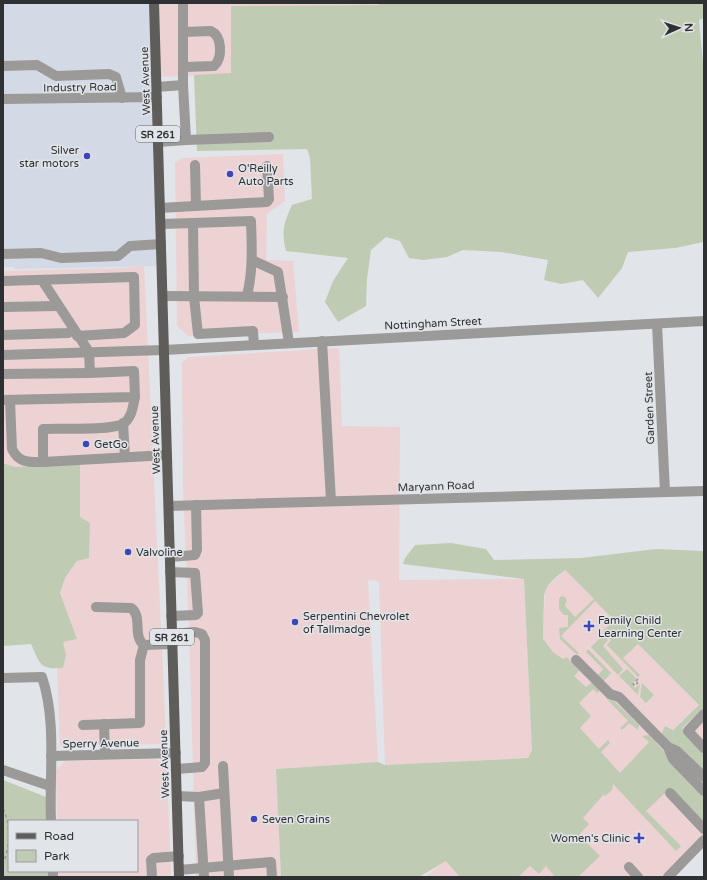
<svg xmlns="http://www.w3.org/2000/svg" width="707" height="880" font-family="'Varela Round',sans-serif">
<style>
.commercial{fill:#edd2d3}
.built{fill:#d3dae5}
.green{fill:#c0cbb3}
.lines{fill:none;stroke-linecap:round;stroke-linejoin:round}
.path{stroke:#949699;stroke-width:1.5;stroke-dasharray:3 3;stroke-linecap:butt}
.minor{stroke:#9b9a98;stroke-width:10}
.major{stroke:#5f5d5a;stroke-width:10}
.poi-dot{fill:#4144b9;stroke:#e1e4e8;stroke-width:1.5}
.labels{text-anchor:middle;stroke-width:3;stroke-linejoin:round;paint-order:stroke}
.shield{fill:#e1e4e8;stroke:#646669;stroke-width:1}
.shield-label{font-size:10px;font-weight:bold;fill:#2f3032}
.street-label{font-size:11px;fill:#2f3032;stroke:#e1e4e8}
.poi-label{font-size:11px;fill:#2f3032;stroke:#e1e4e8;text-anchor:start}
</style>
<rect width="100%" height="100%" fill="#e1e4e8"/>
<g class="commercial">
<polygon points="154,3 380,3 380,5 231,6 231,74 157,77"/>
<polygon points="283,154 285,201 267,214 266,260 293,261 299,332 188,336 177,326 175,162 183,158"/>
<polygon points="144,265 166,736 162,744 60,746 57,668 63,668 63,641 77,639 60,593 65,578 78,560 89,558 80,517 80,464 15,467 3,463 3,271 126,268"/>
<polygon points="339,348 342,426 400,427 399,580 524,579 532,750 528,758 385,765 379,581 368,580 378,762 276,769 281,877 196,877 189,627 183,491 182,362 189,357"/>
<polygon points="565,570 699,705 672,730 668,727 656,742 667,754 704,834 662,877 578,877 599,856 579,835 582,818 621,775 590,739 563,740 543,639 545,589"/>
<polygon points="704,708 704,751 682,728"/>
<polygon points="155,759 160,761 167,771 171,877 58,877 58,871 137,871 137,821 57,821 56,777 56,771 61,765 65,761"/>
<polygon points="446,860 460,877 425,877"/>
<polygon points="530,865 546,866 555,877 518,877"/>
</g>
<polygon class="built" points="3,3 154,3 162,266 14,269 13,267 3,267"/>
<g class="green">
<path d="M380 3H704V18L699 20 704 74V242L675 248 628 252 622 268 598 298 583 280 561 284 544 280 548 260 502 252 463 250 447 257 423 260 409 258 400 241 386 237 371 250 367 279 366 306 338 322 325 302 333 281 348 258 286 251C281 231 284 223 292 205L312 199 310 158 307 149 197 151 194 75 231 73V6L379 5Z"/>
<path d="M3 463 15 467 80 464V517L90 523 89 558 77 561 65 578 60 593 77 639 63 642 66 655 63 668C39 670 40 663 31 644L3 646Z"/>
<path d="M451 543 486 549 494 560 581 558 656 549 704 551V708L682 728 704 751V773L661 735 665 726 673 730 699 705 638 644 623 658 640 675 638 677 607 645 611 640 603 631 614 620 595 601 561 636 579 653 577 655 560 639 559 628 568 627V615H564L559 609V599L561 596 565 597 567 600 565 606 575 617 594 599 565 570C556 577 546 584 544 596L543 639 553 652 563 659 567 657 579 671 574 676 586 687 591 683H593L600 690 597 693 593 689 579 703 591 716 580 728 599 749 608 740 610 743 601 752 620 773 649 742 642 736 649 735 704 795V823L669 789 646 811 681 846 676 851 613 784 612 790 605 796 604 794 583 818 589 824 579 835 600 856 578 877H555L546 866 539 874 530 866 518 877H460L446 861 419 877H281L276 769 378 762 385 765 528 758 532 750 524 579 403 564 405 558 415 545Z"/>
<polygon points="603,635 608,640 603,646 623,669 618,675 591,647"/>
<polygon points="588,649 611,673 603,682 598,675 603,669 586,652"/>
<polygon points="627,669 637,679 632,684 635,688 640,684 638,695 619,676"/>
<polygon points="642,683 654,695 646,703 640,697"/>
<polygon points="609,696 639,725 638,730 629,723 622,730 620,728 628,721 607,699 606,697"/>
<polygon points="3,780 46,797 47,821 9,821 9,871 49,871 49,877 3,877"/>
</g>
<g class="lines">
<g class="path">
<polyline points="638,679 633,684 635,686 638,682"/>
<path d="M3 809C11 823 10 849 3 863"/>
</g>
<g class="minor">
<path d="M183 32 211 31C222 36 223 58 214 66L184 67"/>
<polyline points="3,66 37,65 56,76 109,74 116,77 122,98"/>
<polyline points="157,87 183,85 183,3"/>
<polyline points="3,99 157,97"/>
<polyline points="186,140 269,137"/>
<polyline points="158,142 186,140 183,85"/>
<polyline points="195,165 196,206"/>
<polyline points="160,208 267,202 269,199 267,166"/>
<path d="M193 223 251 221C252 247 253 271 247 296"/>
<polyline points="161,224 193,223 194,297 198,334 253,331 254,345"/>
<polyline points="3,254 41,253 61,258 118,256 130,246 161,244"/>
<polyline points="252,260 278,272 289,343"/>
<polyline points="3,281 134,277 135,325 124,333 77,336"/>
<polyline points="163,296 283,297"/>
<polyline points="3,307 58,306"/>
<polyline points="657,324 665,492"/>
<polyline points="3,335 68,333 74,330"/>
<polyline points="322,341 331,501"/>
<polyline points="3,355 164,350 704,321"/>
<polyline points="3,374 90,373"/>
<path d="M135 397C133 406 132 418 123 424 109 431 60 428 43 429V462L167 455"/>
<polyline points="3,400 135,397 134,371 90,373 89,352 42,280"/>
<path d="M10 400 12 449C19 463 28 462 43 462"/>
<polyline points="123,423 125,457"/>
<polyline points="169,506 704,491"/>
<polyline points="170,557 195,555 197,550 196,505"/>
<polyline points="170,572 195,573 198,613 196,615 171,616"/>
<path d="M96 607 131 608C143 616 132 636 144 645L173 644"/>
<polyline points="172,634 195,632 202,634 205,640 205,763 202,767 177,769"/>
<polyline points="576,660 610,694 619,697 668,747 673,759 704,791"/>
<path d="M3 678 42 677C57 721 49 775 51 821"/>
<polyline points="704,714 688,731 704,748"/>
<polyline points="104,724 105,754"/>
<polyline points="83,725 140,723 140,660 144,645"/>
<polyline points="668,747 677,751 704,777"/>
<polyline points="51,756 176,753"/>
<polyline points="223,766 229,877"/>
<polyline points="3,770 50,786"/>
<polyline points="670,793 704,829"/>
<polyline points="177,796 199,797 224,793"/>
<polyline points="199,797 204,877"/>
<polyline points="629,867 638,877"/>
<polyline points="179,870 271,862 272,877"/>
<polyline points="53,871 53,877"/>
<polyline points="152,877 151,860 154,858 179,856"/>
<polyline points="668,877 704,840"/>
</g>
<polyline class="major" points="154,3 179,877"/>
</g>
<g class="poi-dot">
<circle cx="87" cy="156" r="4"/>
<circle cx="230" cy="174" r="4"/>
<circle cx="86" cy="444" r="4"/>
<circle cx="128" cy="552" r="4"/>
<circle cx="295" cy="622" r="4"/>
<path d="M587 620h4v4h4v4h-4v4h-4v-4h-4v-4h4z"/>
<circle cx="254" cy="819" r="4"/>
<path d="M637 832h4v4h4v4h-4v4h-4v-4h-4v-4h4z"/>
</g>
<g class="labels">
<g class="shield">
<rect x="136" y="126" width="44" height="16" rx="3"/>
<rect x="150" y="629" width="44" height="16" rx="3"/>
</g>
<g class="shield-label">
<text x="158" y="138">SR 261</text>
<text x="172" y="641">SR 261</text>
</g>
<g class="street-label">
<text transform="translate(145 81) rotate(-92)" y="4">West Avenue</text>
<text transform="translate(80 87) rotate(-1)" y="4">Industry Road</text>
<text transform="translate(433 323) rotate(-3)" y="4">Nottingham Street</text>
<text transform="translate(649 408) rotate(-92)" y="4">Garden Street</text>
<text transform="translate(155 440) rotate(-92)" y="4">West Avenue</text>
<text transform="translate(436 486) rotate(-2)" y="4">Maryann Road</text>
<text transform="translate(101 743) rotate(-1)" y="4">Sperry Avenue</text>
<text transform="translate(164 764) rotate(-92)" y="4">West Avenue</text>
</g>
<g class="poi-label">
<text x="79" y="154" text-anchor="end">Silver<tspan x="79" dy="13">star motors</tspan></text>
<text x="238" y="172">O'Reilly<tspan x="238" dy="13">Auto Parts</tspan></text>
<text x="94" y="448">GetGo</text>
<text x="136" y="556">Valvoline</text>
<text x="303" y="620">Serpentini Chevrolet<tspan x="303" dy="13">of Tallmadge</tspan></text>
<text x="598" y="624">Family Child<tspan x="598" dy="13">Learning Center</tspan></text>
<text x="262" y="823">Seven Grains</text>
<text x="630" y="842" text-anchor="end">Women's Clinic</text>
</g>
</g>
<rect width="707" height="880" fill="none" stroke="#2f3032" stroke-width="8"/>
<rect x="8" y="820" width="130" height="52" fill="#e1e4e8" stroke="#9a9c9f"/>
<rect x="16" y="833" width="20" height="6" fill="#5f5d5a" stroke="#9a9c9f"/>
<text x="44" y="840" font-size="12" fill="#2f3032">Road</text>
<rect x="16" y="850" width="20" height="12" fill="#c0cbb3" stroke="#9a9c9f"/>
<text x="44" y="860" font-size="12" fill="#2f3032">Park</text>
<g transform="translate(679 28) rotate(87)" stroke="#e1e4e8" stroke-width="3" paint-order="stroke">
<path d="M0-3L7 15L0 10L-7 15Z" fill="#2f3032"/>
<text y="-6" font-size="11" font-weight="bold" text-anchor="middle" fill="#2f3032">N</text>
</g>
</svg>
